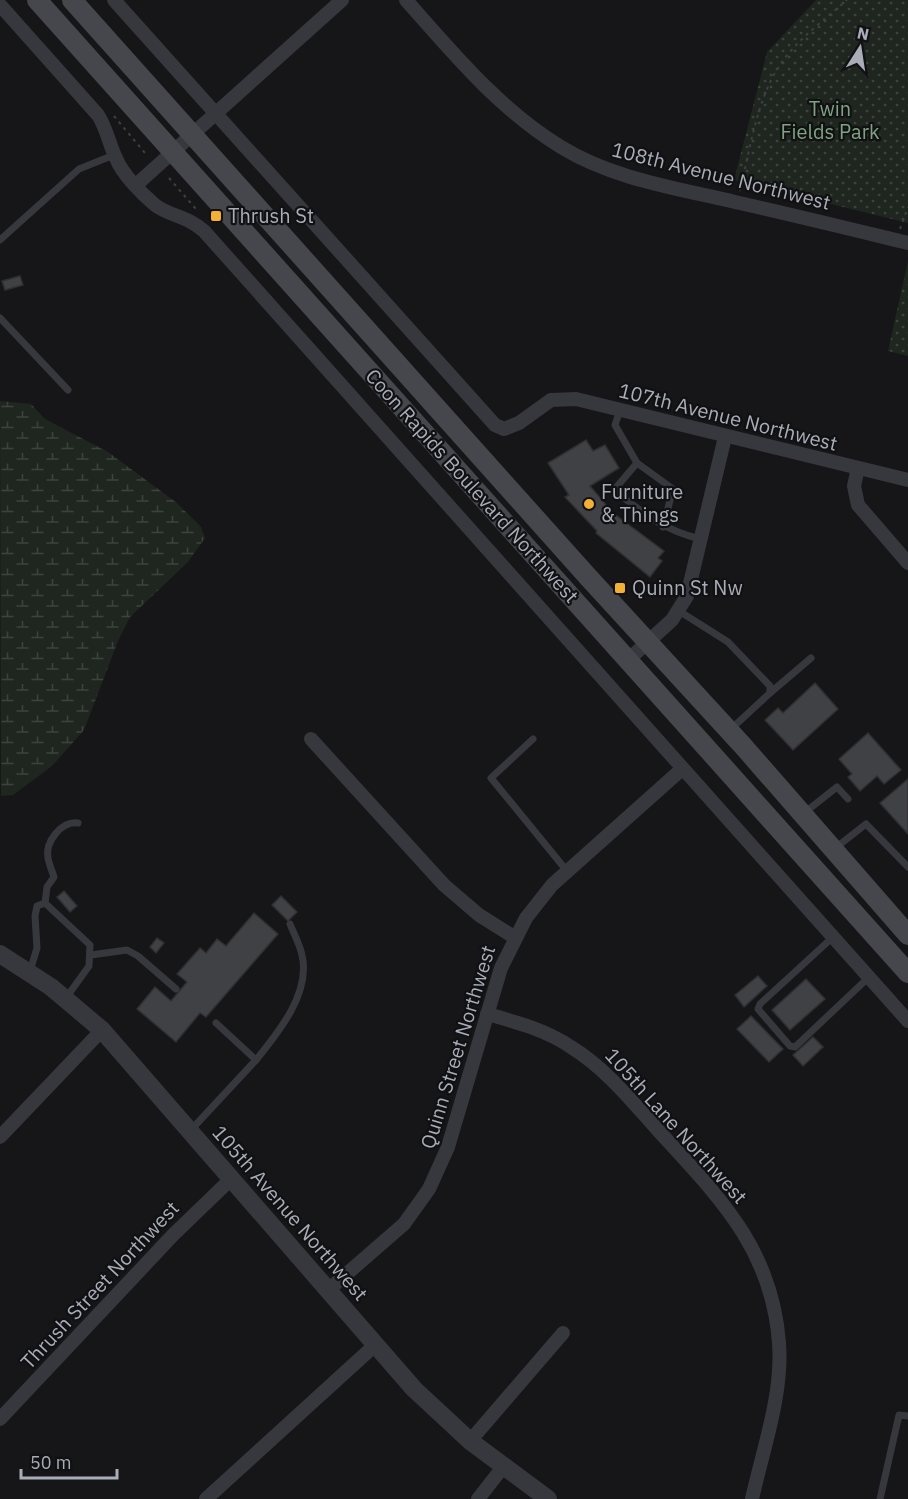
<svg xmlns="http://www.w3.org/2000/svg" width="908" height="1499" font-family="'IBM Plex Sans',sans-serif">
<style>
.green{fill:url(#green-dots)}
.wetland{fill:url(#wetland-marsh)}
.building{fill:#404145;stroke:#303034;stroke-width:1.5}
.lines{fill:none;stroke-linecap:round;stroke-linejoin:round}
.path{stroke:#3d3f44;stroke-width:2;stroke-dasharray:3 4.5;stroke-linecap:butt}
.service{stroke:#37383d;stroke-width:7}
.minor{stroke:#37383d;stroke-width:14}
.tertiary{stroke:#37383d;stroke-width:18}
.secondary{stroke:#45474d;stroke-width:20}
.poi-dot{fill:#f2b134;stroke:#111113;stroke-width:2}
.labels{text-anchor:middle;stroke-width:4.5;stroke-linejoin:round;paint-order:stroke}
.park-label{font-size:20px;fill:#7fa381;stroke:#111113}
.street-label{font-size:20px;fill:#a8adb8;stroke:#111113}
.poi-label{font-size:20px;fill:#a8adb8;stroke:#111113;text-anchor:start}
</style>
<defs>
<pattern id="green-dots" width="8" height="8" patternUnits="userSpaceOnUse" patternTransform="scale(1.5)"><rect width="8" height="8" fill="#1e261f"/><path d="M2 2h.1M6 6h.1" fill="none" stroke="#3c433d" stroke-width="1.8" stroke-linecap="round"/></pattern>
<pattern id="wetland-marsh" width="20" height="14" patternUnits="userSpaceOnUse" patternTransform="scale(1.5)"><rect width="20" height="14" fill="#1e261f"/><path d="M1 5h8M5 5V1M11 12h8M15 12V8" fill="none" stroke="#3c433d"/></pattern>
</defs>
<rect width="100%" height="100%" fill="#161618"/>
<g class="green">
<polygon points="816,0 908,0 908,223 734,180 767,52"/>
<polygon points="908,261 908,356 888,351"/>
</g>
<polygon class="wetland" points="0,401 31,404 45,419 108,452 177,503 201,527 205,538 188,562 130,617 118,641 84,730 52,766 13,795 1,796"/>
<g class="building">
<polygon points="20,276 23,285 5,290 2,281"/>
<polygon points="586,440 593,451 605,445 619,468 590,486 613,513 664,551 658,558 662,561 650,577 596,533 597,531 565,497 569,495 548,463"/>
<polygon points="815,683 838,709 793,750 765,720 778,708 783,713"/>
<polygon points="868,733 901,770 884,784 877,776 860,791 848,777 852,774 839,759"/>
<polygon points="908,779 908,834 880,803"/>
<polygon points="64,891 77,906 70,912 57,897"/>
<polygon points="281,896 297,912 288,921 272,905"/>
<polygon points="254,913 278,934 206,1017 200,1013 176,1042 137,1009 155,987 171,1001 187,982 177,974 200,948 206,953 217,939 226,946"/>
<polygon points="157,938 164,943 156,953 150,947"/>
<polygon points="758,976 767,986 744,1007 735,995"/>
<polygon points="806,979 825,999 790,1030 772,1010"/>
<polygon points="751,1016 783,1049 769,1062 737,1029"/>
<polygon points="813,1037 823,1047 803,1066 793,1055"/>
</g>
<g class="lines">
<g class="path">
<polyline points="114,116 145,153"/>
<polyline points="169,178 196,209"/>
<path d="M740 191C749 153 757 100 778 68 795 41 823 21 847 0"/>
<polyline points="900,229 908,207"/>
</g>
<g class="service">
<polyline points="0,240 79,169 114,155"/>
<polyline points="0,318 68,390"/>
<path d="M620 410 615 425 637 463 614 490C645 514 661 529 700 539"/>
<polyline points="637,463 673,489 663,527"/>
<polyline points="679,611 728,642 770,686 770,693 730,730"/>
<polyline points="770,693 811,658"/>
<polyline points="533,739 491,778 567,871"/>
<polyline points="804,813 837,787 848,799"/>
<polyline points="834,849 866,824 908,867"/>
<path d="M45 903 47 887 54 877C52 871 49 864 48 858 45 842 61 821 78 823"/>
<polyline points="833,937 760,1004 758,1009 790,1046 795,1047 869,977"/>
<polyline points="91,955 127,950 138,956 176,989"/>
<polyline points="30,971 37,948 35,916 37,906 45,903 90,945 89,966 66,998"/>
<path d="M256 1060C278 1033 311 993 302 955 300 945 294 934 290 924"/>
<polyline points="190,1131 256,1060 216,1023"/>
<polyline points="880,1499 899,1415 908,1416"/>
</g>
<g class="minor">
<polyline points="114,0 495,425 504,429 519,423 551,400 576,399 908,480"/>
<path d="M406 0C454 54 499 109 561 147 613 179 676 188 735 202 793 215 850 229 908 243"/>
<path d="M0 5 98 115C107 129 109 144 116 158 122 174 142 194 155 205 171 217 186 215 204 231L908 1021"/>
<polyline points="136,185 342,0"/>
<polyline points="858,468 854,486 858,505 908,563"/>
<polyline points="628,660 672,620 687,596 725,437"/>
<polyline points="311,739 444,885 479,915 514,937"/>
<path d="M487 1014C516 1022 546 1030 571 1047 605 1068 630 1099 656 1128 717 1195 772 1247 779 1343 783 1394 763 1449 752 1499"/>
<polyline points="0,1137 102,1030"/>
<polyline points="327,1291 404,1224 429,1189 448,1147 501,968 526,918 552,885 682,769"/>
<polyline points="0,1419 173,1235 231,1179"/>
<polyline points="470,1441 563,1333"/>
<polyline points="206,1499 374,1346"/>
<polyline points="478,1499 503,1467"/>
</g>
<polyline class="tertiary" points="0,954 51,987 102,1030 414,1389 470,1441 548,1499"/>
<g class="secondary">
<polyline points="37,0 908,973"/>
<polyline points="72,0 589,578 744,747 908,935"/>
</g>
</g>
<g class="poi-dot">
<rect x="210" y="210" width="12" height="12" rx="3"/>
<circle cx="589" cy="504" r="6"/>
<rect x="614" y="582" width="12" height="12" rx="3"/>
</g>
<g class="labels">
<g class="park-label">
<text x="830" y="116">Twin<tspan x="830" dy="23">Fields Park</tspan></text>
</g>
<g class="street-label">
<text transform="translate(721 176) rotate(14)" y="7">108th Avenue Northwest</text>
<text transform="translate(728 417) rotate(14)" y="7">107th Avenue Northwest</text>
<text transform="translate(472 486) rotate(48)" y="7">Coon Rapids Boulevard Northwest</text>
<text transform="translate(458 1047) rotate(-73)" y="7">Quinn Street Northwest</text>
<text transform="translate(676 1126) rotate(48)" y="7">105th Lane Northwest</text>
<text transform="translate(290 1213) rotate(49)" y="7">105th Avenue Northwest</text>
<text transform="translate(100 1285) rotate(-47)" y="7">Thrush Street Northwest</text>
</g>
<g class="poi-label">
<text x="228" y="223">Thrush St</text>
<text x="601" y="499">Furniture<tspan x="601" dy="23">&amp; Things</tspan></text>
<text x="632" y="595">Quinn St Nw</text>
</g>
</g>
<g transform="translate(860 48) rotate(12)" stroke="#111113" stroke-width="4.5" paint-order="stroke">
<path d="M0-4.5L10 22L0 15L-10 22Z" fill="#a8adb8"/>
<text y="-9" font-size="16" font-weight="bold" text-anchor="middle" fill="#a8adb8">N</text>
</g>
<path d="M21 1469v9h96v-9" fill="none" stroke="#a8adb8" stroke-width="3"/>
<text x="30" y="1469" font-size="18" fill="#a8adb8" stroke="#111113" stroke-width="4.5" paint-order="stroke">50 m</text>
</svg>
